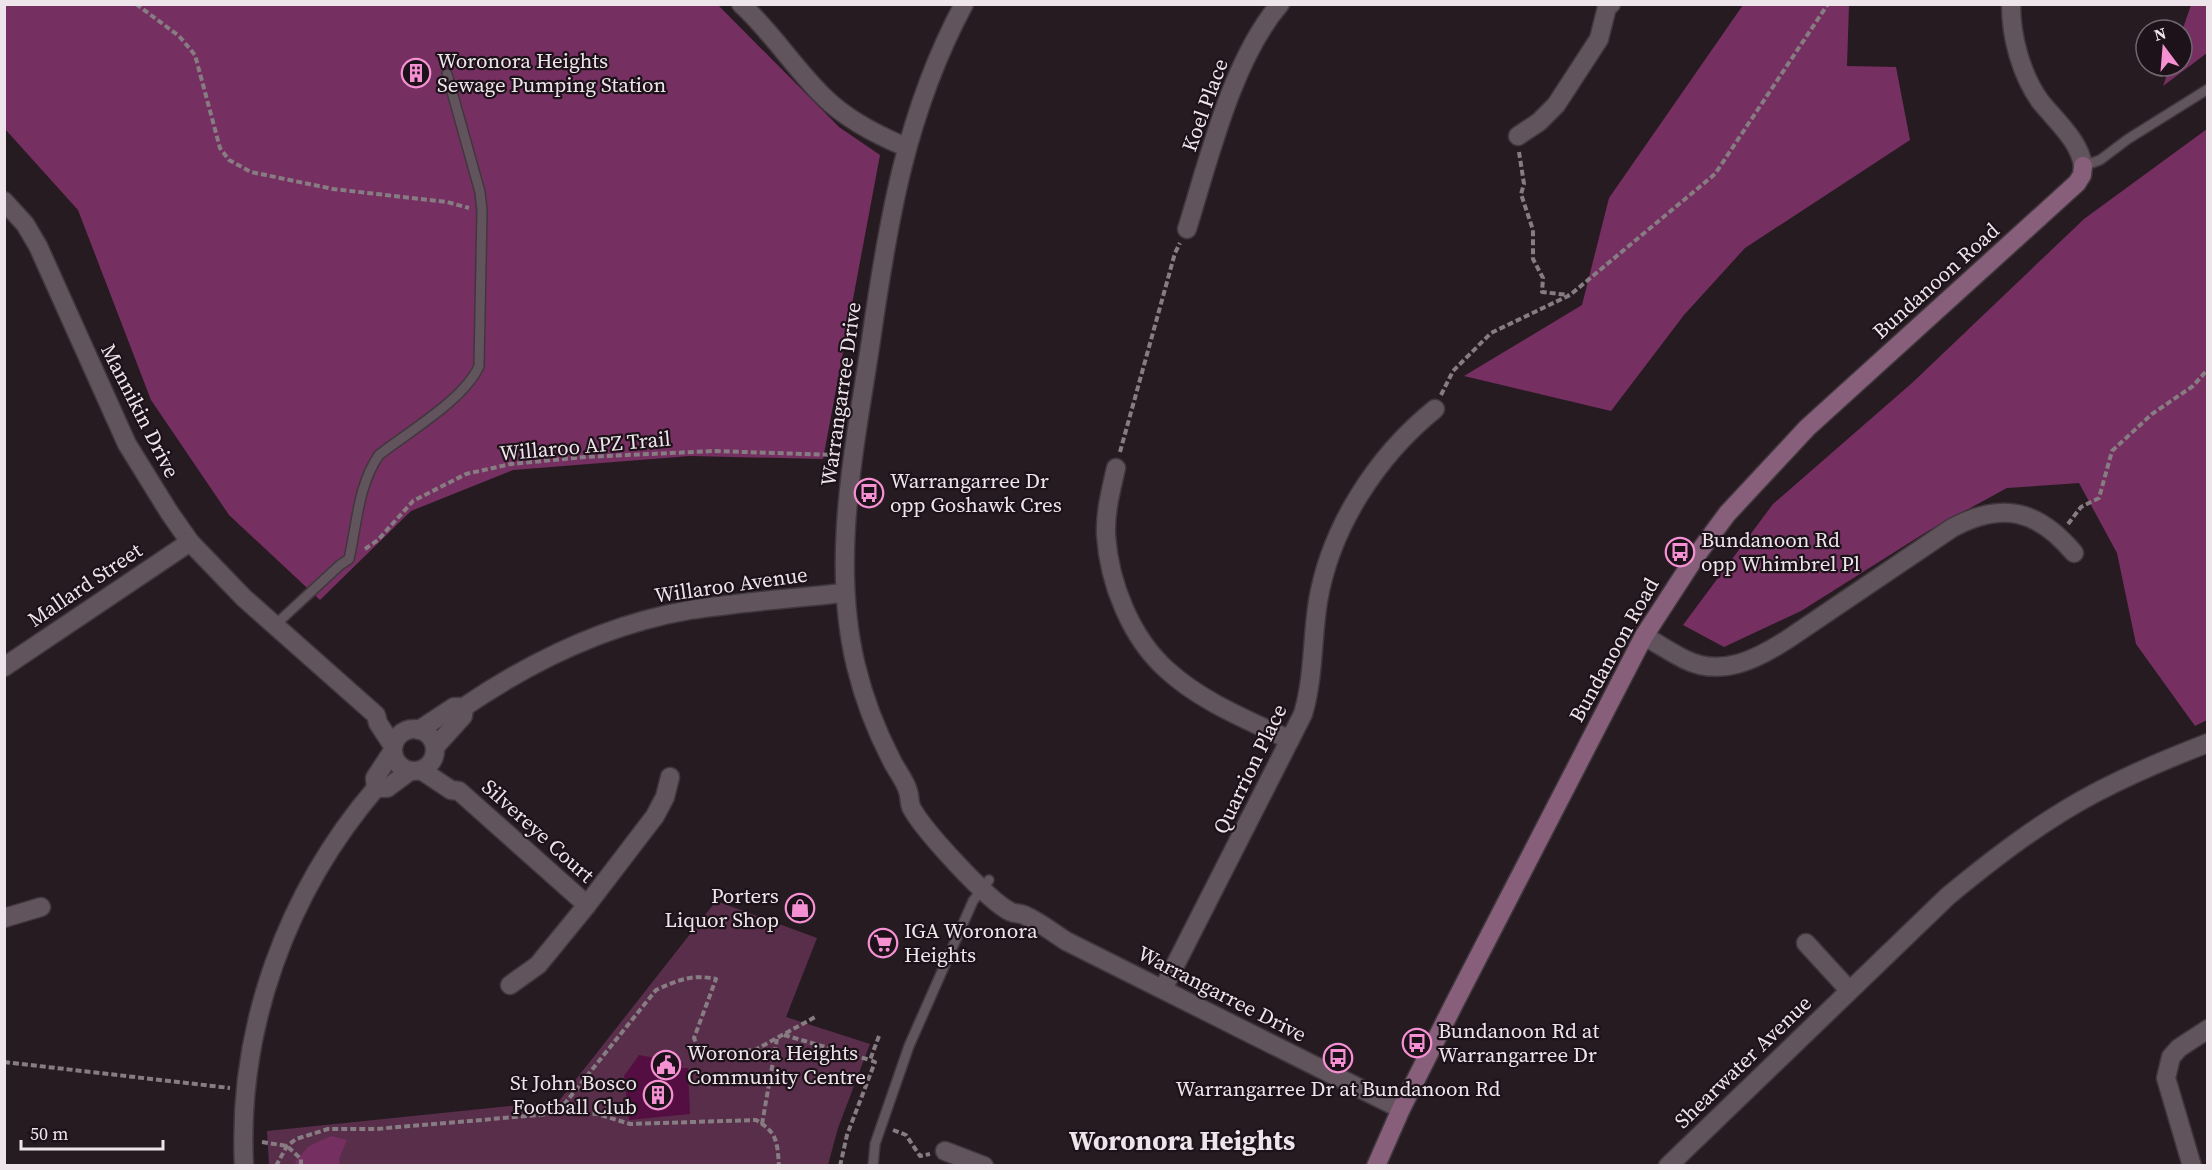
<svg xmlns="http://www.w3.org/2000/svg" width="2212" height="1170" font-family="'Source Serif 4',serif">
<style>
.green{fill:#592e4b}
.forest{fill:#762f61}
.building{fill:#550e42}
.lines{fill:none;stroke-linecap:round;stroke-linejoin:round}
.lane-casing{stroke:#40373d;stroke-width:12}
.street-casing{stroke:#40373d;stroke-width:21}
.secondary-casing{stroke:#40373d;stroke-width:21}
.path{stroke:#867c82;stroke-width:4;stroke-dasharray:6 3;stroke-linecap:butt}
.lane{stroke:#61545c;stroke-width:9}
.street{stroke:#61545c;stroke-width:18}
.secondary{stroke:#875f7a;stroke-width:18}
.labels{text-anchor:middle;stroke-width:4.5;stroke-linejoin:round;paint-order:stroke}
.poi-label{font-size:21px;fill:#ede5ea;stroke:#1d1219;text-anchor:start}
.street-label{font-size:21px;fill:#ede5ea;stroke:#1d1219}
.district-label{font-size:27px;font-weight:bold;fill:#ede5ea;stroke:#1d1219}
</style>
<rect width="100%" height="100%" fill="#271b22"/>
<polygon class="green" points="716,901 817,938 786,1017 870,1044 838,1128 828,1165 269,1165 267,1131 559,1101"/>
<g class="forest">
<polygon points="4,5 718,5 839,127 880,155 823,459 690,456 513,470 411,511 320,600 229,515 151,400 78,210 5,129"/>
<polygon points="1743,5 1849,5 1847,66 1896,67 1910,140 1745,248 1684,315 1611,411 1464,376 1582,305 1609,198"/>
<polygon points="2191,5 2207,5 2207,53 2163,86 2170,66 2182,66 2182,31"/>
<polygon points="2207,129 2207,720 2195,726 2136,644 2117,553 2079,483 2007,488 1928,531 1801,611 1724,647 1683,625 1773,504 1912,383 2084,219"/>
<polygon points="331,1136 347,1140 339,1159 340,1165 296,1165 295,1162 309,1146"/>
</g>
<g class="building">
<polygon points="408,61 425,61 425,85 407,85"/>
<polygon points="639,1055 683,1063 682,1068 688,1068 690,1114 629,1120 624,1076"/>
</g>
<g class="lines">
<g class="lane-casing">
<g id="lane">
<polyline points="2083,166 2100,160 2128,139 2208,89"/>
<path d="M275 625 340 565 349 559C357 524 358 485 379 455 408 432 465 399 479 366L482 211 480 192 447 74"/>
<polyline points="873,1166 875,1144 909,1046 973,901 989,880"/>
</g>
</g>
<g class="street-casing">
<g id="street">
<path d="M741 4C772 32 794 68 824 97 847 120 877 135 906 147"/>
<path d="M964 4C906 112 888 221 871 340 855 447 830 559 856 666 864 699 876 730 891 759 896 770 905 780 908 791 910 796 909 802 911 807 923 830 988 901 1011 912 1016 914 1022 913 1026 916 1040 922 1053 933 1066 941L1401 1109"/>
<path d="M2011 4C2011 37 2021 74 2040 101 2055 120 2080 141 2083 166"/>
<polyline points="1518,136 1539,122 1556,105 1599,39 1607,7 1611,4"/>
<polyline points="4,201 25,224 38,246 127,444 169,512 190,542 244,598 376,715 378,723 393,746"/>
<path d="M1187 229C1209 159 1232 60 1280 4"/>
<path d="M1116 468C1111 490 1105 512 1106 535 1109 583 1131 638 1167 670 1202 702 1248 720 1290 740"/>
<path d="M1644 636C1657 643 1670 652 1684 659 1721 678 1757 659 1788 639L1952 528C2002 501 2038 510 2074 553"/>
<polyline points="4,667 190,542"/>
<circle cx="414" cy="750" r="21"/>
<path d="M419 730 454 707H464C533 660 608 624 690 610 741 602 794 598 845 593"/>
<polyline points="435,747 463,716 464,707"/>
<polyline points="421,770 451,790 459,791 587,905"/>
<polyline points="376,788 387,788 410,771"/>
<polyline points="4,918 41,907"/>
<polyline points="1806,943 1849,990"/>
<polyline points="510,985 538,965 587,905 655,816 665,797 670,777"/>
<path d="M1163 989 1303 714C1314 677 1312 638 1318 601 1331 526 1377 456 1435 409"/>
<polyline points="945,1151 984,1166"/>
<path d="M244 1166C237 1028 287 892 376 788L375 778 392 752"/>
<path d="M1668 1166 1948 896C1994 858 2042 821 2095 793 2131 774 2169 758 2208 743"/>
<polyline points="2192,1166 2166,1078 2171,1057 2179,1048 2208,1029"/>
</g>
</g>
<g class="secondary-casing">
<polyline id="secondary" points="1376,1166 1401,1109 1455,1002 1644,636 1696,556 1727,514 1807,428 2077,183 2082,175 2083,166"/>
</g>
<g class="path">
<polyline points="136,4 179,36 195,55 220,148 229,160 251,172 333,189 447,202 469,208"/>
<polyline points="1519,152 1524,184 1521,194 1533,230 1533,259 1543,278 1542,292 1568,295"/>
<polyline points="1441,395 1453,371 1491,333 1570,295 1715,174 1828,4"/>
<polyline points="1120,452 1175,253 1180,243"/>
<polyline points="2068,524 2081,507 2099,498 2112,451 2152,414 2193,386 2208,369"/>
<polyline points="365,549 378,540 413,501 466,474 511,464 585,457 714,451 835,455"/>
<polyline points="784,1035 870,1060"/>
<polyline points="4,1062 230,1088"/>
<path d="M562 1113V1107L656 990C678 980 692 974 716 979L694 1038 701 1053 755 1050 817 1016"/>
<polyline points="762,1124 777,1039"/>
<polyline points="893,1130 906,1135 920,1156 930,1154"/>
<polyline points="262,1142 287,1146 301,1159 301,1166"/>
<path d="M276 1166 287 1146 296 1139 328 1129H376L562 1113 597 1114 630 1124 756 1120C778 1133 777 1142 779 1166"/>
<polyline points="840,1166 847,1135 875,1062 870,1060 879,1036"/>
</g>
<use href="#lane" class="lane"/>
<use href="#street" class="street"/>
<use href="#secondary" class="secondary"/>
</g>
<defs>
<g id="building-ring" transform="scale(1.5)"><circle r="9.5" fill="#1d1219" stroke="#f591d3" stroke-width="1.5"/><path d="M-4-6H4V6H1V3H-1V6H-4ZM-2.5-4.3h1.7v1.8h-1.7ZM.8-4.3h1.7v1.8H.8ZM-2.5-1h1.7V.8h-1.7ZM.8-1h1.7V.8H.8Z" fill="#f591d3"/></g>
<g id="bus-ring" transform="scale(1.5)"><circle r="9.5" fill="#1d1219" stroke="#f591d3" stroke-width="1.5"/><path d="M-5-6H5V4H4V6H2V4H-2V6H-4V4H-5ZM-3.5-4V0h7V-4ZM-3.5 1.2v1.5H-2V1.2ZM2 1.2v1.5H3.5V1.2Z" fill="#f591d3"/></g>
<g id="shop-ring" transform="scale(1.5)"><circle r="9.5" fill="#1d1219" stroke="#f591d3" stroke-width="1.5"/><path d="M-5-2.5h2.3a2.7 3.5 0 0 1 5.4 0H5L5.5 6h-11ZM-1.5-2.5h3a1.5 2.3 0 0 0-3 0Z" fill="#f591d3"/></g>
<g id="supermarket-ring" transform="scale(1.5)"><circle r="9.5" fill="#1d1219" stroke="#f591d3" stroke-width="1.5"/><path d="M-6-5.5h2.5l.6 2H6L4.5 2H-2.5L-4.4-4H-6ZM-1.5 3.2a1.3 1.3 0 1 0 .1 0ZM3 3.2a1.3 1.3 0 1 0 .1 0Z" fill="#f591d3"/></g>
<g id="civic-ring" transform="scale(1.5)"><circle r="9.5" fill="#1d1219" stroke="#f591d3" stroke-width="1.5"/><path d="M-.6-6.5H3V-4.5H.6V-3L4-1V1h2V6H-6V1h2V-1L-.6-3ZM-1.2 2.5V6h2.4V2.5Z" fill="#f591d3"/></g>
</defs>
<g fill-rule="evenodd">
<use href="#building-ring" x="416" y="73"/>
<use href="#bus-ring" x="869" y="493"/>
<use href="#bus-ring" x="1680" y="552"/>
<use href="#shop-ring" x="800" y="908"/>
<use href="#supermarket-ring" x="883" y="943"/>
<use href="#bus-ring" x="1417" y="1043"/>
<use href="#bus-ring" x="1338" y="1058"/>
<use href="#civic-ring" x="666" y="1065"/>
<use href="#building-ring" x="658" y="1095"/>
</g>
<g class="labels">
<g class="poi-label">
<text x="437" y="68">Woronora Heights<tspan x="437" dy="24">Sewage Pumping Station</tspan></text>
<text x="890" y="488">Warrangarree Dr<tspan x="890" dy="24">opp Goshawk Cres</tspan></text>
<text x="1701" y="547">Bundanoon Rd<tspan x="1701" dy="24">opp Whimbrel Pl</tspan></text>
<text x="779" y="903" text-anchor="end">Porters<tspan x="779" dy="24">Liquor Shop</tspan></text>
<text x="904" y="938">IGA Woronora<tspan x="904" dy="24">Heights</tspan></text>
<text x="1438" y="1038">Bundanoon Rd at<tspan x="1438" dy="24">Warrangarree Dr</tspan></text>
<text x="687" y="1060">Woronora Heights<tspan x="687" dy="24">Community Centre</tspan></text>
<text x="637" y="1090" text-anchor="end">St John Bosco<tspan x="637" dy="24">Football Club</tspan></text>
<text x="1338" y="1096" text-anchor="middle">Warrangarree Dr at Bundanoon Rd</text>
</g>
<g class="street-label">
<text transform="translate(1205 105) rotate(-70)" y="7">Koel Place</text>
<text transform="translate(1936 281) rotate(-42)" y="7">Bundanoon Road</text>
<text transform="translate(841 394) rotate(-82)" y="7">Warrangarree Drive</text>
<text transform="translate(140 411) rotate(63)" y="7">Mannikin Drive</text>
<text transform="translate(585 446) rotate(-5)" y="7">Willaroo APZ Trail</text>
<text transform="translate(85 585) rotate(-34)" y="7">Mallard Street</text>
<text transform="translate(731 585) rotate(-8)" y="7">Willaroo Avenue</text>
<text transform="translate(1614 650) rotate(-61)" y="7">Bundanoon Road</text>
<text transform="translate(1250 769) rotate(-64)" y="7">Quarrion Place</text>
<text transform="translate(538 831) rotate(42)" y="7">Silvereye Court</text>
<text transform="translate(1222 994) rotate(27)" y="7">Warrangarree Drive</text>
<text transform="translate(1743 1062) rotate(-44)" y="7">Shearwater Avenue</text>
</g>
<g class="district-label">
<text x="1182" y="1150">Woronora Heights</text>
</g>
</g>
<rect width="2212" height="1170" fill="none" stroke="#ede5ea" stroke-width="12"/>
<g transform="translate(2164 48) rotate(344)"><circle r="28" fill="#1d1219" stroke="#70666d" stroke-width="1.5"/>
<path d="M0-4.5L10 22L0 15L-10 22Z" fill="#f591d3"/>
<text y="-9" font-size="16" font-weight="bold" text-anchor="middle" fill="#ede5ea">N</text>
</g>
<path d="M21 1140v9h142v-9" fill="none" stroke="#ede5ea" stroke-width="3"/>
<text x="30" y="1140" font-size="18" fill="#ede5ea" stroke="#1d1219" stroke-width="4.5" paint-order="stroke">50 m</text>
</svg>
